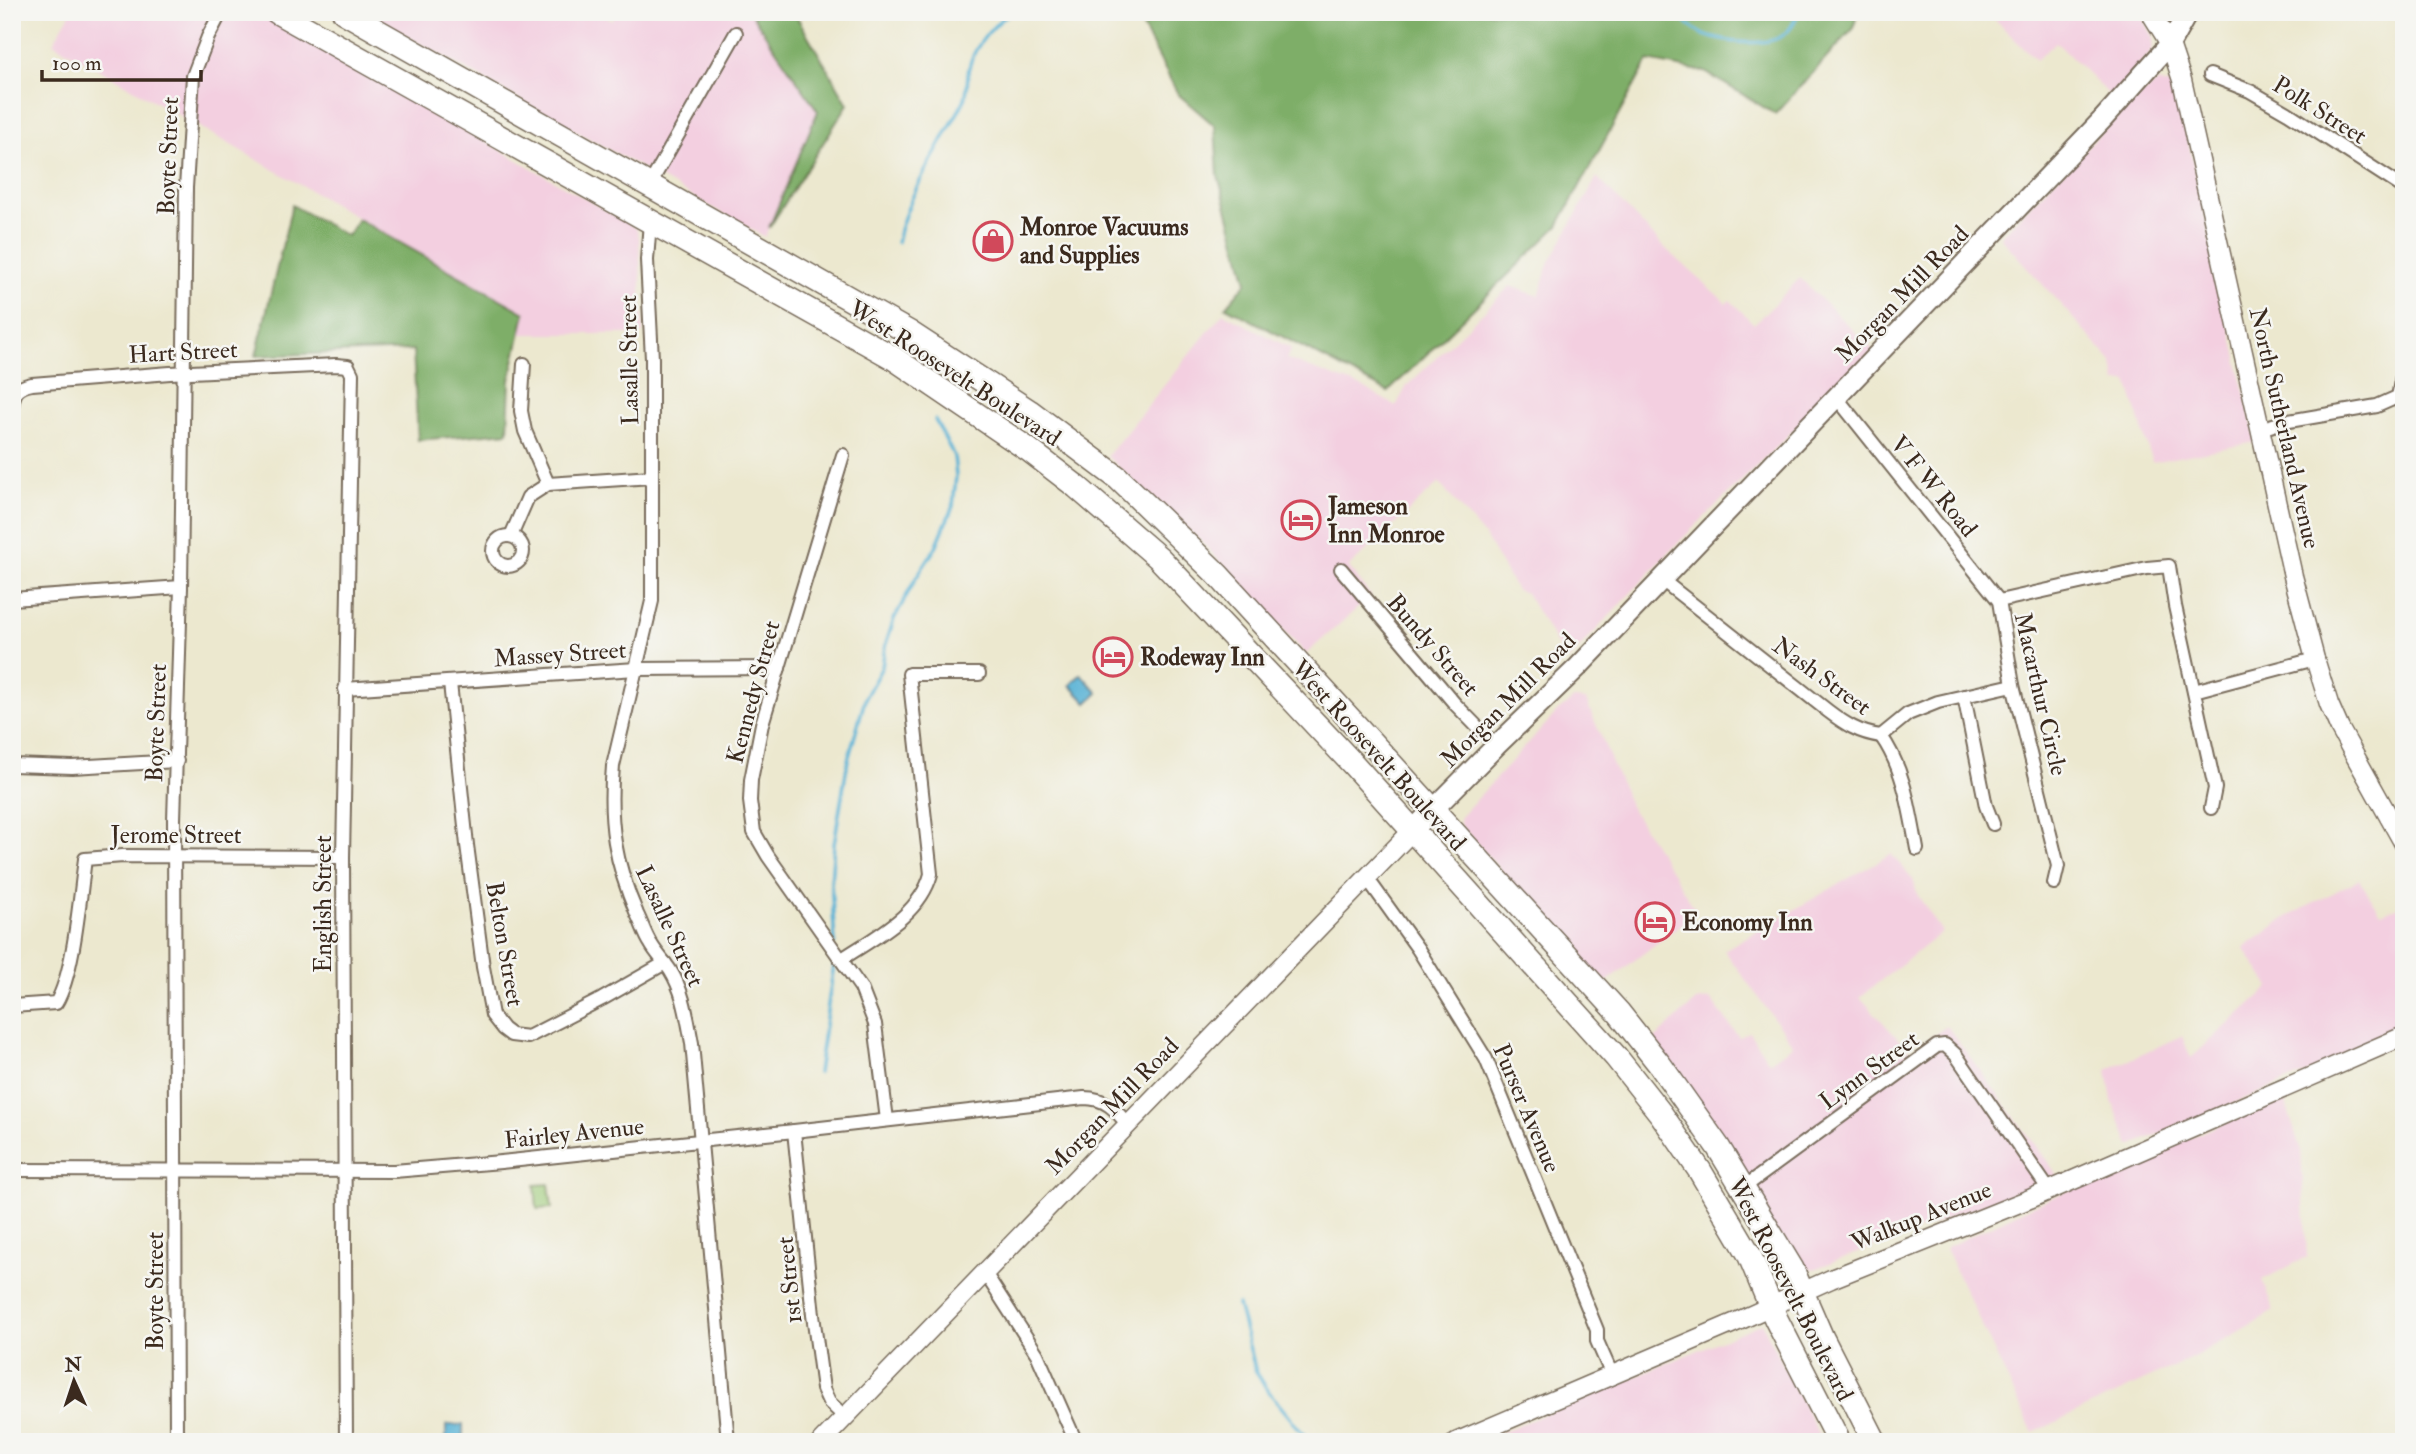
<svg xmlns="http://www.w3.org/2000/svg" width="2416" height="1454" font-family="'IM FELL Double Pica',serif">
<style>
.built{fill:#f3cfe0}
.green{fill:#9dca78;stroke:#6c7a4b;stroke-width:2}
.forest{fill:#7eae68;stroke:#5c6c43;stroke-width:2}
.water{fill:#58b2d5;stroke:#4a6e7a;stroke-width:2}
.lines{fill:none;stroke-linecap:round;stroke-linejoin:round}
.stream{stroke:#58b2d5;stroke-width:3.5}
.street-casing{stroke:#796c5c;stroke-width:16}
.secondary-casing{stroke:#796c5c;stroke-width:21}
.primary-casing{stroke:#796c5c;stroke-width:23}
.highway-casing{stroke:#796c5c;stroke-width:26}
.street{stroke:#fff;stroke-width:12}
.secondary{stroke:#fff;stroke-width:18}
.primary{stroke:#fff;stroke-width:19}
.highway{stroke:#fff;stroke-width:23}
.labels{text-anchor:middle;stroke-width:5;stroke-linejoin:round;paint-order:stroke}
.street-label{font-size:24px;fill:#3b2a1e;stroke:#f6f6f2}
.poi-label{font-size:24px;font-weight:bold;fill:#3b2a1e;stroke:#f6f6f2;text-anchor:start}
</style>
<rect width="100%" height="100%" fill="#f6f6f2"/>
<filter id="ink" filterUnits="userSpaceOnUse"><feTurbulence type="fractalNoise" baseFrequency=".0143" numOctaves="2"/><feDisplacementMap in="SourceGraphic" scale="14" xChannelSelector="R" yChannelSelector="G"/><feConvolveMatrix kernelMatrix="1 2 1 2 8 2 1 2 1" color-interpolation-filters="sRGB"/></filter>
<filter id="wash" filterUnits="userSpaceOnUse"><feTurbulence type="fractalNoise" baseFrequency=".00686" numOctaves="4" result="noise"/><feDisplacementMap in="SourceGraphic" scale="28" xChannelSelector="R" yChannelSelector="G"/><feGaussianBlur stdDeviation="1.57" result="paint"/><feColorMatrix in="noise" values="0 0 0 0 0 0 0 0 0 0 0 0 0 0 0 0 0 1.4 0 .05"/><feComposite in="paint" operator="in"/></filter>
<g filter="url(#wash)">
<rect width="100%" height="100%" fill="#ece8cf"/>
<g class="built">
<polygon points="71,12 258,12 424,106 636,228 639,237 643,334 520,334 524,313 53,43"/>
<polygon points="364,12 596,12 612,20 617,12 750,12 819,111 765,237"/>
<polygon points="1987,12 2139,12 2153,38 2152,51 2111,97 2056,42 2036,60"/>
<polygon points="2158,82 2172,87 2177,92 2256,442 2152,462 2128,382 2116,382 2113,363 2000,237 2108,125 2153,85"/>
<polygon points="1597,177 1662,245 1726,303 1730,300 1754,324 1800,278 1874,351 1676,545 1567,661 1526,593 1516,590 1486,538 1439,483 1349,567 1371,596 1306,654 1200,540 1161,508 1107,456 1223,313 1292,349 1286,359 1362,387 1396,406 1407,386 1510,286 1539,296 1547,267"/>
<polygon points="1574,699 1586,700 1630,806 1697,912 1604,984 1460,825 1460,817 1559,710"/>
<polygon points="1891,854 1913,879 1917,894 1942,932 1860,997 1910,1052 1947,1026 2059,1177 1814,1269 1795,1264 1651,1042 1696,1001 1710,999 1739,1037 1749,1032 1769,1062 1793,1045 1724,950"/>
<polygon points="2359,879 2381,913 2404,905 2404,1033 2130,1146 2112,1101 2107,1070 2182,1036 2191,1058 2270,987 2244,948 2284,919"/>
<polygon points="2284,1097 2301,1151 2307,1257 2262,1280 2274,1311 2200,1354 2033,1433 1945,1248 2028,1208"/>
<polygon points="1762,1323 1822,1442 1476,1442 1574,1403"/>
</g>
<polygon class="green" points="549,1184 552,1208 537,1209 535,1185"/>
<g class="forest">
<polygon points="750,12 794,12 848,104 769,228 818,111"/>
<polygon points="1135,12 1857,12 1854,28 1775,114 1705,72 1648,61 1558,226 1388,392 1226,307 1247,282 1218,175 1215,126 1178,94"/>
<polygon points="292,205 347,236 358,219 525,313 510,380 508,432 418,440 413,350 256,356"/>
</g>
<g class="water">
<polygon points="1081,674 1098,693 1087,703 1070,685"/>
<rect x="446" y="1425" width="17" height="17"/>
</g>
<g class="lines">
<g class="stream">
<path d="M1674 12C1682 19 1691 28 1700 33 1719 43 1773 49 1788 31 1793 26 1796 18 1799 12"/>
<polyline points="12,18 18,12"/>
<path d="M897 242C906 197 942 143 964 101 969 89 966 76 970 64 975 45 995 23 1011 12"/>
<polyline points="835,943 831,882 834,844 848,760 866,696 882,667 885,647 894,619 916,578 936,547 953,506 956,476 954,456 935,420"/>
<polyline points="818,1073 835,957"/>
<polyline points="1238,1305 1256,1372 1269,1392 1310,1442"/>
</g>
</g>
</g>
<g filter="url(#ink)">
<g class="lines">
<g class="street-casing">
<g id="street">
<polyline points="2210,75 2250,91 2288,113 2404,188"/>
<polyline points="650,184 736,33"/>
<path d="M650 222 647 260 652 359V601L613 766C608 822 615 863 637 914 642 924 645 935 651 944 656 953 664 961 670 970 684 992 687 1017 692 1043L728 1441"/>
<polyline points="524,364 521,411 525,431 548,484"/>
<polyline points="2404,365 2398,397 2404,408"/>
<polyline points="1837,398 1999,601 2013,685 2058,866 2054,883"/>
<path d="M12 406C14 392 17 387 32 384L170 373 336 365 348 366 352 374 343 857 346 1442"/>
<polyline points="2260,429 2283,422 2377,406 2404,394"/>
<polyline points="843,455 762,724 751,780 750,801 754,832 768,856 861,988 875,1024 887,1120"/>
<circle cx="508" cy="551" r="15"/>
<polyline points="511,536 528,497 548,484 652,477"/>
<polyline points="1341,569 1455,704 1496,746"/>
<path d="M1662 580 1828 711C1845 724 1859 733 1881 736L1908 714 1938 702 2013 685"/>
<polyline points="12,599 181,587"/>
<polyline points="1999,601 2147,568 2169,566 2175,606 2215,788 2211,808"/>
<polyline points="450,683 467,845 483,967 492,1015 503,1029 511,1035 528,1037 602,999 665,963"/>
<polyline points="345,689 636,669 779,668"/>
<polyline points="2194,691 2315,659"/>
<polyline points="1964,696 1986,806 1993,824"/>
<path d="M1881 736C1904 768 1910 811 1917 849"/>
<polyline points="12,765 72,767 177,761"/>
<polyline points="1367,878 1418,949 1486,1059 1597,1330 1597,1341 1612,1375"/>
<path d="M842 959C875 937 920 915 931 874L909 674H979"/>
<path d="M12 1006 56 1003C74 974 80 895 85 859L123 856 343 857"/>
<polyline points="794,1131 813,1315 823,1389 829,1402 845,1417"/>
<path d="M12 1170 394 1171 501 1162 794 1131 1084 1098C1106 1098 1115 1109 1128 1125"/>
<polyline points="1743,1188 1937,1046 1945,1045 1956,1055 2049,1190"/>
<polyline points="985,1273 1037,1354 1076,1442"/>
<polyline points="176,1442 174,820 181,587 186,188 193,76 208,37 221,12"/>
</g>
</g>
<g class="secondary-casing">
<g id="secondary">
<polyline points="2150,12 2170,44 2182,80 2293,576 2315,659 2329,704 2340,729 2404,844"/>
<polyline points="821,1442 1412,831"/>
<polyline points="1456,1442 1736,1322 1831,1279 2032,1198 2404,1036"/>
</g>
</g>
<g class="primary-casing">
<polyline id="primary" points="1412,831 1496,746 1578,667 2102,120 2170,44 2188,12"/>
</g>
<g class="highway-casing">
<g id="highway">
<polyline points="277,12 892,357 1029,450 1077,487 1159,558 1352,763 1616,1057 1661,1114 1700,1171 1749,1254 1776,1319 1839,1442"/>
<polyline points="344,12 910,333 1029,411 1118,478 1218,575 1619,1013 1660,1065 1718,1147 1792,1269 1822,1338 1875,1442"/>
</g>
</g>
<use href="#street" class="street"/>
<use href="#secondary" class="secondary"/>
<use href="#primary" class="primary"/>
<use href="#highway" class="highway"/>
</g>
</g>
<defs>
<g id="shop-ring" transform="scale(2.0125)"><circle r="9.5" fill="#f6f6f2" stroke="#d1495b" stroke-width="1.5"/><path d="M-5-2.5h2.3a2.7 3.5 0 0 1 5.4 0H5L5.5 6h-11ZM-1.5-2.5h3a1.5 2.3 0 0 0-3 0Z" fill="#d1495b"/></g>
<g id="hotel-ring" transform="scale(2.0125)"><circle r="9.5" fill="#f6f6f2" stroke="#d1495b" stroke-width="1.5"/><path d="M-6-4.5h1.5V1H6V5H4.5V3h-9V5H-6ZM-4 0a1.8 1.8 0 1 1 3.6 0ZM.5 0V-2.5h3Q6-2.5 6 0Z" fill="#d1495b"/></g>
</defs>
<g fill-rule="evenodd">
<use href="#shop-ring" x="993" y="241"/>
<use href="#hotel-ring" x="1301" y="520"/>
<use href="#hotel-ring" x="1113" y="657"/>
<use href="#hotel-ring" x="1655" y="922"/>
</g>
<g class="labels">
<g class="street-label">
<text transform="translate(2320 110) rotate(32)" y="8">Polk Street</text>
<text transform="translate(168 156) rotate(-88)" y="8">Boyte Street</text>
<text transform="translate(1902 294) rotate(-46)" y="8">Morgan Mill Road</text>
<text transform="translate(183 352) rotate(-3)" y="8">Hart Street</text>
<text transform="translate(629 360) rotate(-91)" y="8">Lasalle Street</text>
<text transform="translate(955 373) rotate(33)" y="8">West Roosevelt Boulevard</text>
<text transform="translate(2285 428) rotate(77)" y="8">North Sutherland Avenue</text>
<text transform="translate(1934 486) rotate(51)" y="8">V F W Road</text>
<text transform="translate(1433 645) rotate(49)" y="8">Bundy Street</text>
<text transform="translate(560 654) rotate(-4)" y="8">Massey Street</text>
<text transform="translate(1822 676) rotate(36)" y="8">Nash Street</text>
<text transform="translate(753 692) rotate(-75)" y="8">Kennedy Street</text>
<text transform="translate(2041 694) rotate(77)" y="8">Macarthur Circle</text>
<text transform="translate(1508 700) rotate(-45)" y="8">Morgan Mill Road</text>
<text transform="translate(156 723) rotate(-88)" y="8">Boyte Street</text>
<text transform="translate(1379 755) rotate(48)" y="8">West Roosevelt Boulevard</text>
<text x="176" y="843">Jerome Street</text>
<text transform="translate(323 904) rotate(-90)" y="8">English Street</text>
<text transform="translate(670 926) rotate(65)" y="8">Lasalle Street</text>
<text transform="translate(505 944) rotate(80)" y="8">Belton Street</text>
<text transform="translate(1869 1070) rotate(-36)" y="8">Lynn Street</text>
<text transform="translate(1112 1106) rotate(-46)" y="8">Morgan Mill Road</text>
<text transform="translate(1527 1108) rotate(67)" y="8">Purser Avenue</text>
<text transform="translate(574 1133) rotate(-6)" y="8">Fairley Avenue</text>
<text transform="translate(1921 1216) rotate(-22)" y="8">Walkup Avenue</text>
<text transform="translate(789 1280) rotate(-96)" y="8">1st Street</text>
<text transform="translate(1791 1289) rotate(63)" y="8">West Roosevelt Boulevard</text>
<text transform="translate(155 1291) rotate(-90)" y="8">Boyte Street</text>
</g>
<g class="poi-label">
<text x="1020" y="235">Monroe Vacuums<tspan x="1020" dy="28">and Supplies</tspan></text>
<text x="1328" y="514">Jameson<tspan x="1328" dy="28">Inn Monroe</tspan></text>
<text x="1140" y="665">Rodeway Inn</text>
<text x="1682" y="930">Economy Inn</text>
</g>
</g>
<rect width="2416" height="1454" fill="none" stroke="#f6f6f2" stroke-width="42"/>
<g transform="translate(74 1381) rotate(357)" stroke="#f6f6f2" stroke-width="5" paint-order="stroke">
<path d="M0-5L12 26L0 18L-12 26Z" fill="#3b2a1e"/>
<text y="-10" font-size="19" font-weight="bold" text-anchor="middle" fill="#3b2a1e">N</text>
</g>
<path d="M42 70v10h159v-10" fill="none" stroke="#3b2a1e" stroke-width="3.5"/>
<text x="52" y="70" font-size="21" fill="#3b2a1e" stroke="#f6f6f2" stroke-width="5" paint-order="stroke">100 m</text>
</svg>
